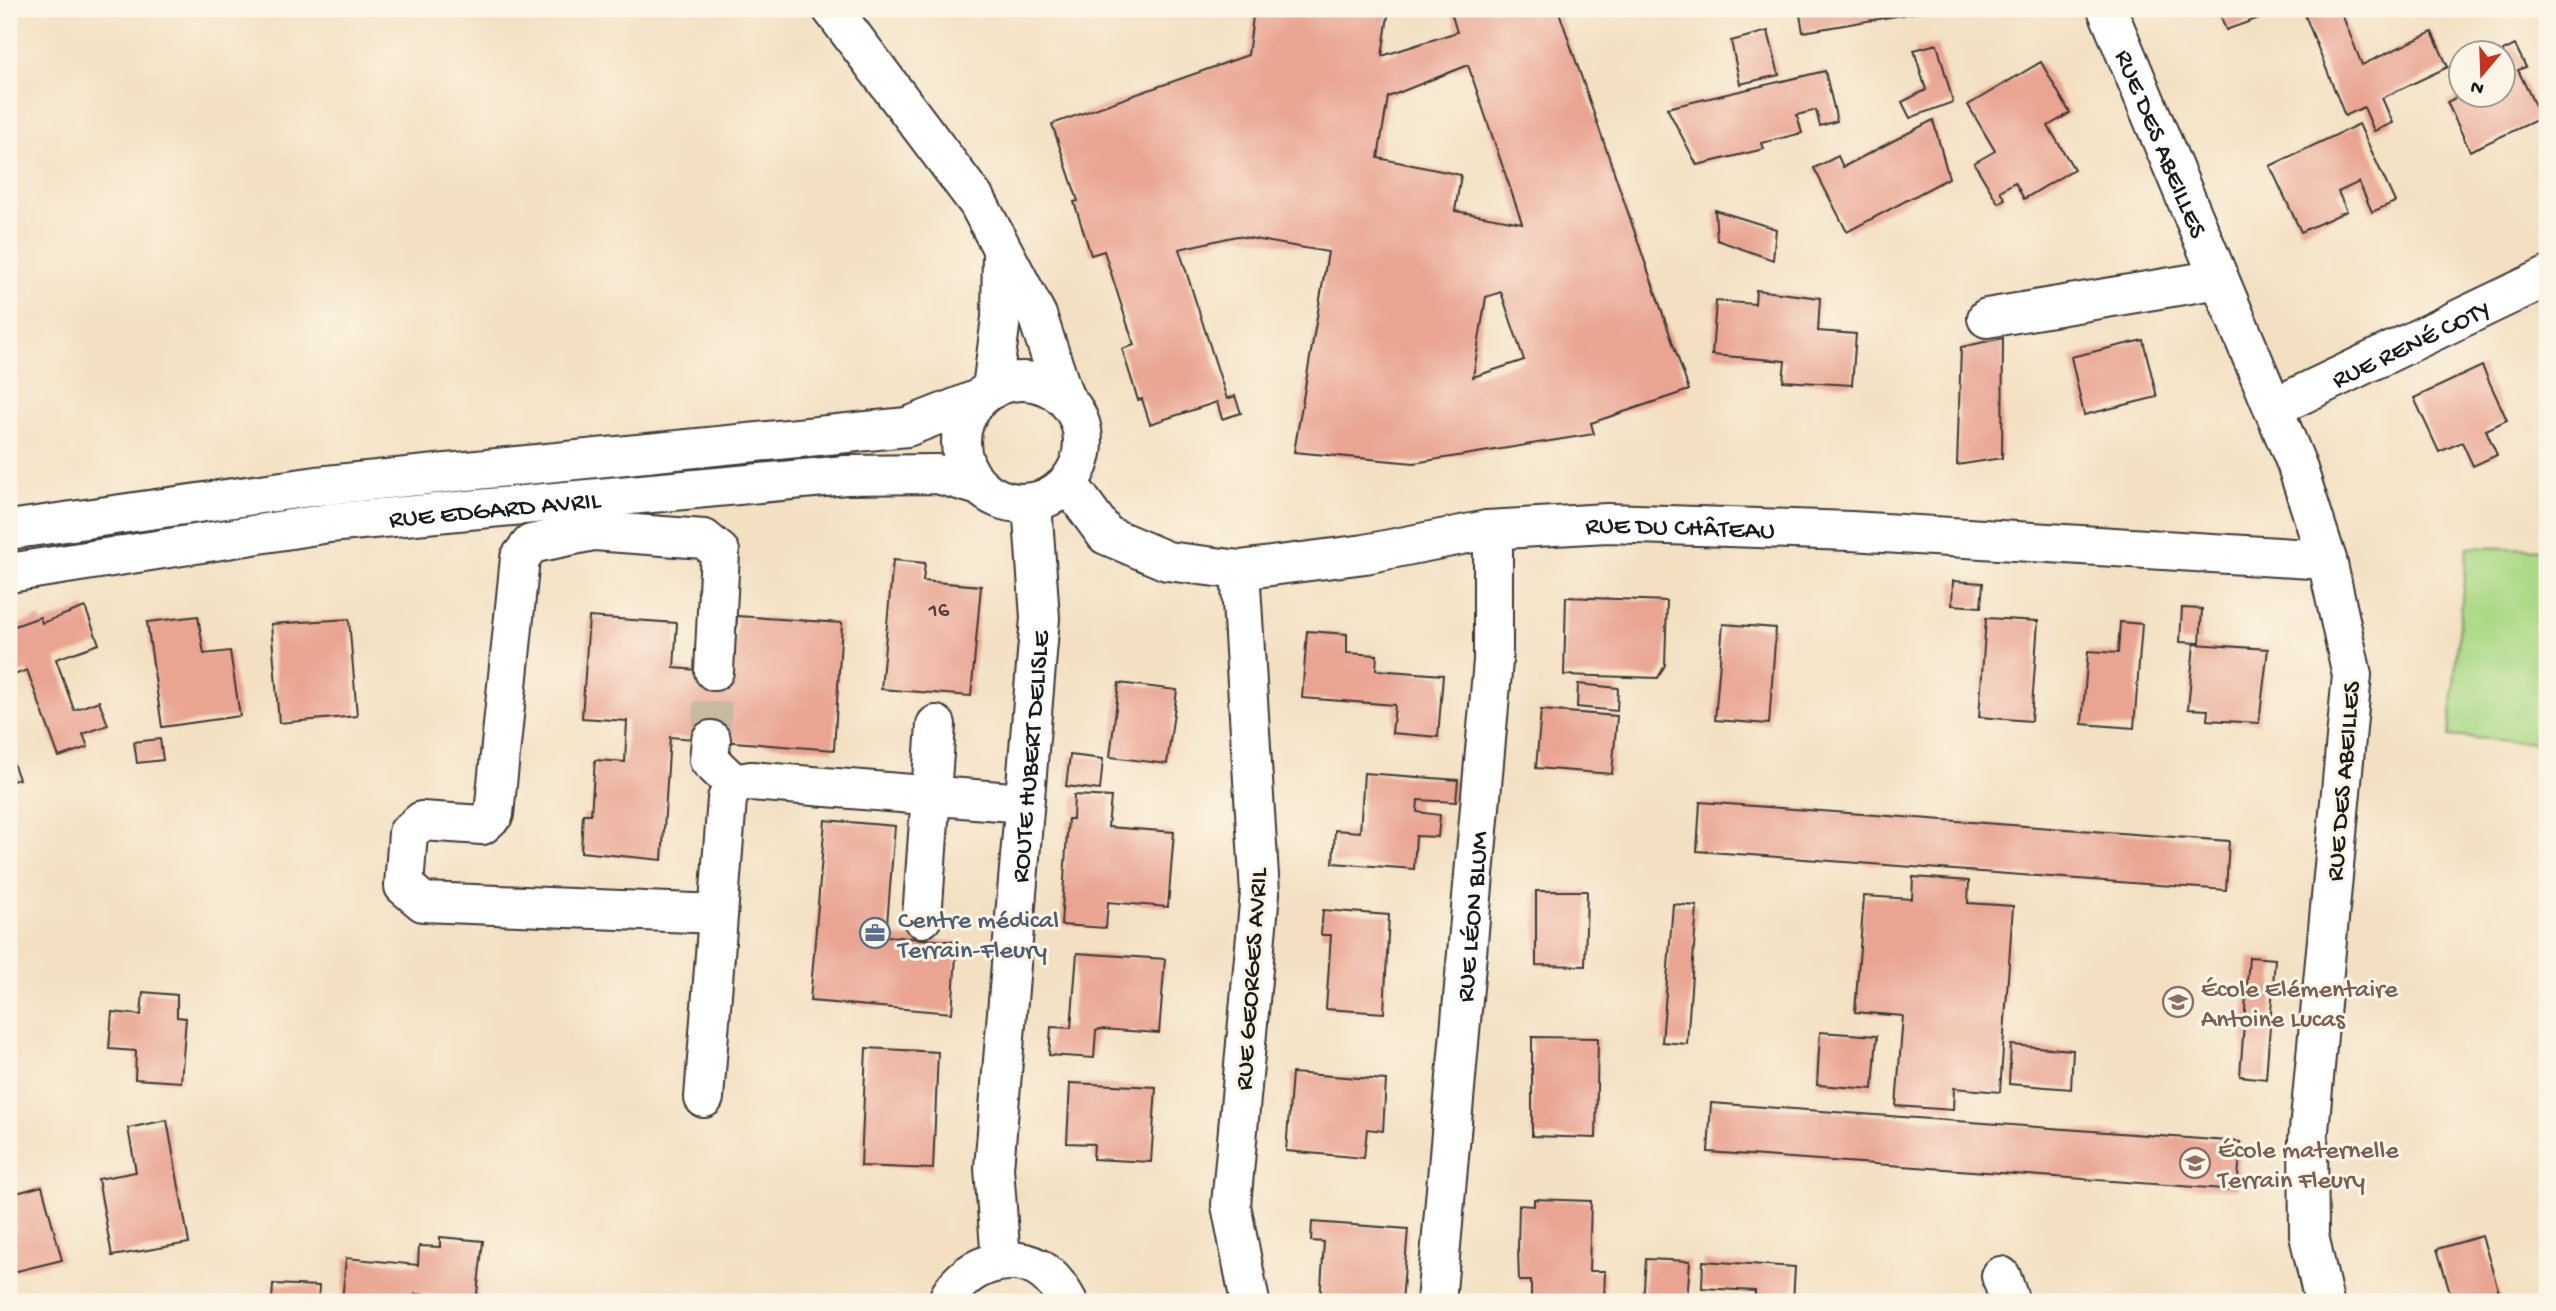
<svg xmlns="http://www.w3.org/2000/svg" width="2556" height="1311" font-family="'Gochi Hand',sans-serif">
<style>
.green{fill:#abd986;stroke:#647a51;stroke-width:2}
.building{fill:#e9a492;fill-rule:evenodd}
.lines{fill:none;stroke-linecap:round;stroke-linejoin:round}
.minor-tunnel{stroke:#c8b9a1;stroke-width:38;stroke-dasharray:38 19;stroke-linecap:butt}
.minor-casing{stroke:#3c3935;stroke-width:42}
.major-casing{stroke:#3c3935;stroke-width:42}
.minor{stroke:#fff;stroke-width:38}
.major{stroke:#fff;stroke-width:38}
.labels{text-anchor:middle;stroke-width:6;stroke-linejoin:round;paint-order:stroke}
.number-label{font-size:23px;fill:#4f3e3a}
.street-label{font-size:26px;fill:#1c1c1c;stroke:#fcf5e5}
.service-label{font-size:26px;fill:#4e5e75;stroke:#fcf5e5;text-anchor:start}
.education-label{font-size:26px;fill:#785e54;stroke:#fcf5e5;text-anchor:start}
</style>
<rect width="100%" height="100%" fill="#fcf5e5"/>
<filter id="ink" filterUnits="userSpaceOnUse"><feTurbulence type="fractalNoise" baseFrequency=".0143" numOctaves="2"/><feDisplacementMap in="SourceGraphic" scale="14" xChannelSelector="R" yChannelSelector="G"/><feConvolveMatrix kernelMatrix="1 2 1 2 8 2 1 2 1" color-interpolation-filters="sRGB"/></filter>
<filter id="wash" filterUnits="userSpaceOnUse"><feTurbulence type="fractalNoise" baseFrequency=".00686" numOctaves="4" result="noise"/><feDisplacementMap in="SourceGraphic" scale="28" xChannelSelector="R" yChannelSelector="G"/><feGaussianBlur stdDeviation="1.57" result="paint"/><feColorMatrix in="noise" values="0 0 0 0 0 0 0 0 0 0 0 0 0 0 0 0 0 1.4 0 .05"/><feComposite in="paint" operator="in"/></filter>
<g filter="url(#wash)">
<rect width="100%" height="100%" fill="#f3e0c2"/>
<polygon class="green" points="2467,547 2547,549 2547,744 2449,736"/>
<g id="blocks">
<g class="building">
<path d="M1254 9H1389L1382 56 1457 32 1450 9H1558L1689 390 1591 423 1594 434 1414 463 1294 452 1328 252 1237 236 1179 249 1227 399 1235 396 1241 413 1222 419 1217 402 1150 424 1142 399 1138 400 1122 349 1134 345 1104 251 1091 255 1074 202 1078 201 1052 124 1248 55ZM1468 65 1522 223 1455 211 1461 175 1378 158 1388 97ZM1501 292 1524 360 1473 377 1486 297Z"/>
<polygon points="1799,9 1920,9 1920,12 1803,32"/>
<polygon points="2218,9 2284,9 2226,30"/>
<polygon points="2340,9 2362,65 2432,32 2448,67 2382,98 2393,123 2374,131 2364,107 2345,116 2303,10"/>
<polygon points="1768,31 1779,75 1740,84 1731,41"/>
<polygon points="1937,44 1953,102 1910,118 1902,102 1926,90 1914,50"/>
<polygon points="2515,45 2526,67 2518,70 2541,118 2470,151 2447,102 2464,94 2504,94 2503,51"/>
<polygon points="2041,62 2070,113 2048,126 2074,169 2024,199 2015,182 2000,191 2005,199 1998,203 1974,163 1995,151 1968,105"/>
<polygon points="1825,71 1837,121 1820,126 1816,110 1797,115 1802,133 1762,143 1764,149 1697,165 1667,108"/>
<polygon points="1933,120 1949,178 1847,232 1814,168 1838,156 1843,167"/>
<polygon points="2359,124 2395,202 2372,212 2359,182 2338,192 2347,211 2301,232 2270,166"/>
<polygon points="1715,210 1776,229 1773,260 1717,240"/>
<polygon points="1756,290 1820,298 1818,331 1856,334 1852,385 1783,381 1785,361 1712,355 1716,301 1755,304"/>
<polygon points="2003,338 2002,458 1957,465 1961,347"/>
<polygon points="2143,340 2157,397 2084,415 2071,357"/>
<polygon points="2482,366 2507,420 2486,430 2497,455 2473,466 2462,442 2439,452 2414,398"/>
<polygon points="893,560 925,563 923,581 981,586 971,696 881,689"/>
<polygon points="1953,581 1983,583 1981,607 1952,605"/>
<polygon points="1566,597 1667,601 1665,665 1658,678 1564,675"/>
<polygon points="85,607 99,644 56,659 74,710 99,701 108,725 83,734 88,747 59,757 27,670 9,677 9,628 40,617 42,623"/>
<polygon points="2182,608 2202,609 2200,643 2180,642"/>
<polygon points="198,616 204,654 230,651 240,716 162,727 147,622"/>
<polygon points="737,616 842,623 834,750 670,737 662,860 581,852 583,814 591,814 595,760 625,762 627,721 582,718 589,617 677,623 674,668 733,673"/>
<polygon points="1986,618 2038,621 2031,721 1979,717"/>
<polygon points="349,619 357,716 279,723 271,624"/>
<polygon points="2120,622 2142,624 2134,728 2082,724 2088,651 2118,653"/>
<polygon points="1723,624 1776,628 1769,724 1715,720"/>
<polygon points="1307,631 1347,634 1347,653 1377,655 1376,670 1443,675 1438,737 1392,733 1395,705 1302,698"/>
<polygon points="2194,644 2268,649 2259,723 2207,720 2208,710 2188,709"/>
<polygon points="1119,683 1177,690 1167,764 1110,757"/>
<polygon points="1578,684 1618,688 1617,711 1577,707"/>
<polygon points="1541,710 1617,716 1612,774 1536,768"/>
<polygon points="160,739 163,760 137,763 134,742"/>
<polygon points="9,752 19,779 9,782"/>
<polygon points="1070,755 1103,759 1100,790 1066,786"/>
<polygon points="1364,773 1458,780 1456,802 1418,800 1417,812 1440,815 1438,837 1416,836 1414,869 1333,863 1335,830 1360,832"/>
<polygon points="1074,795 1111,797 1108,827 1174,832 1168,907 1108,902 1106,928 1061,925 1068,819 1073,819"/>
<polygon points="1700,802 2229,841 2226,890 1697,851"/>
<polygon points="825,820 895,826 886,936 957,942 952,1013 810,1001"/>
<polygon points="1913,877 1969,881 1968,903 2013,906 2000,1092 1954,1088 1953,1110 1896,1106 1903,1016 1855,1012 1864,896 1912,899"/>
<polygon points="1536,891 1587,891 1585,966 1536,965"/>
<polygon points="1673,904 1697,906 1687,1044 1662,1042"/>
<polygon points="1323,910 1389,915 1384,1013 1326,1009 1331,935 1321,935"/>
<polygon points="1077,953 1165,959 1159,1033 1100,1029 1096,1031 1094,1058 1049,1055 1051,1027 1071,1028"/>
<polygon points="2249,957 2275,959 2266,1079 2240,1076"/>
<polygon points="143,992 177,995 177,1017 186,1018 181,1082 135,1079 136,1051 109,1049 112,1012 141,1015"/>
<polygon points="1820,1032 1877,1036 1873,1089 1817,1085"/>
<polygon points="1532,1037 1598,1038 1596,1138 1532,1136"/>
<polygon points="2011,1045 2073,1050 2071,1089 2009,1084"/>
<polygon points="866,1048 938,1052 933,1169 861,1166"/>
<polygon points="1292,1073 1386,1080 1383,1131 1367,1129 1364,1158 1286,1151"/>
<polygon points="1070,1083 1156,1087 1151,1162 1093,1159 1094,1144 1067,1143"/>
<polygon points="1711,1103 2241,1142 2237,1190 1708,1152"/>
<polygon points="167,1120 189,1243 112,1256 98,1179 136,1172 128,1128"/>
<polygon points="42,1186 62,1260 9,1273 9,1195"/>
<polygon points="1534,1199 1591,1201 1589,1271 1605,1271 1604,1302 1531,1300 1531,1281 1519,1281 1518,1248 1519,1205 1534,1206"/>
<polygon points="1312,1222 1408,1229 1402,1302 1320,1302 1324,1242 1311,1241"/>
<polygon points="2482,1236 2502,1302 2453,1302 2437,1249"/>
<polygon points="440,1237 483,1241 476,1302 434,1302 435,1295 415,1294 414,1302 342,1302 346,1258 418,1265 419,1246 440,1247"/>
<polygon points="1646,1259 1690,1261 1687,1302 1643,1302"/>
<polygon points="1703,1261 1795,1267 1793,1302 1755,1302 1755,1291 1702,1288"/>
<polygon points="273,1284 319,1286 318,1302 272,1302"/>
</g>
</g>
</g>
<g filter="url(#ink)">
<use href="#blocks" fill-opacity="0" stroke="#3c3935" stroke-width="2"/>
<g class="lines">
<polyline class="minor-tunnel" points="711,740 714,671"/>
<g class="minor-casing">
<g id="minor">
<path id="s1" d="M2107 9 2296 463 2327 560 2352 675 2308 1141 2309 1235 2324 1302"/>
<polyline points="1987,318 2219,279"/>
<path id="s2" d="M2273 408 2547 277"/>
<path id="s3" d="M1068 483 1106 535 1167 561 1240 570 1365 554 1487 530 1607 523 1851 531 2327 560"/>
<polyline points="9,530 317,486 907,427 976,400"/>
<polyline points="1240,570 1260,893 1231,1205 1250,1302"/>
<path id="s4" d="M9 573 329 523 846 475 937 474 980 486"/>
<polyline points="714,671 720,552 704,539 594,531 531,544 520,558 494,814 482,825 422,821 408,833 404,886 423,902 718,914"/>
<polyline points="711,740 709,760 734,784"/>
<polyline points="922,918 936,725"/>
<polyline points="704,1098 727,799 734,784 751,781 1024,803"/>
<polyline points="2001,1276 2010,1302"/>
<path id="s5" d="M1436 1302 1493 661V548L1487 530"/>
</g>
</g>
<g class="major-casing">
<g id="major">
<polyline points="832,9 978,203 1037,315 1064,397"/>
<circle cx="1022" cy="442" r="61"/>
<polyline points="992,389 1001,318 1002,251"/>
<path id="s6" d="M1001 1261 994 1168 1040 618 1032 503"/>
<path d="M947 1302C961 1266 1012 1248 1044 1272 1055 1280 1062 1291 1068 1302"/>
</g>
</g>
<use href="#minor" class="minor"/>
<use href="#major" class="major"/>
</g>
</g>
<defs>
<g id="office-ring" transform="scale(1.575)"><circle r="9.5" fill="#fcf5e5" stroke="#5c6f8a" stroke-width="1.5"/><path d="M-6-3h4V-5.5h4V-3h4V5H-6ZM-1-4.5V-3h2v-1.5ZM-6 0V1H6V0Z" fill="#5c6f8a"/></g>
<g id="school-ring" transform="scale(1.575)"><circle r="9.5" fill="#fcf5e5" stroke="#8d6e63" stroke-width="1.5"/><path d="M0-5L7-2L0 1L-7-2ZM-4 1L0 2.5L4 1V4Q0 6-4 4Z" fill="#8d6e63"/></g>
</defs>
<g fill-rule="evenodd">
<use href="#office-ring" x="875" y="933"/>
<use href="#school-ring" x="2178" y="1002"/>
<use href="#school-ring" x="2195" y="1163"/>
</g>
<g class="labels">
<g class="number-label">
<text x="939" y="616">16</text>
</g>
<g class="street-label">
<text dy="9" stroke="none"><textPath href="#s1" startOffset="145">RUE DES ABEILLES</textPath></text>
<text dy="9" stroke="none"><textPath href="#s2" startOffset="152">RUE RENÉ COTY</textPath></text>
<text dy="9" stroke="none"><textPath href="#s4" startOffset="490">RUE EDGARD AVRIL</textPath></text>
<text dy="9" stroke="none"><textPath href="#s3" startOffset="648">RUE DU CHÂTEAU</textPath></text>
<text dy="9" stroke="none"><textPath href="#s6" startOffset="506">ROUTE HUBERT DELISLE</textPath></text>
<text transform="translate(2341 781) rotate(-85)" y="9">RUE DES ABEILLES</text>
<text dy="9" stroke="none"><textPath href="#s5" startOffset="387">RUE LÉON BLUM</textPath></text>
<text transform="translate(1249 979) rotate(-86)" y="9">RUE GEORGES AVRIL</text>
</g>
<g class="service-label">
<text x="898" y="927">Centre médical<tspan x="898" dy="30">Terrain-Fleury</tspan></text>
</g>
<g class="education-label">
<text x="2201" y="996">École Elémentaire<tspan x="2201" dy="30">Antoine Lucas</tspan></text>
<text x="2218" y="1157">École maternelle<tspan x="2218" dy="30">Terrain Fleury</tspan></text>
</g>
</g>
<rect width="2556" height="1311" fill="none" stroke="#fcf5e5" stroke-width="35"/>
<g transform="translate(2482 74) rotate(199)"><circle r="33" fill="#fcf5e5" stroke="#a29e95" stroke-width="2"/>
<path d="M0-5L12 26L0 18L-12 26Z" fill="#c8321e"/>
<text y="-10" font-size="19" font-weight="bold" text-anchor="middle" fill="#1c1c1c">N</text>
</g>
</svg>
